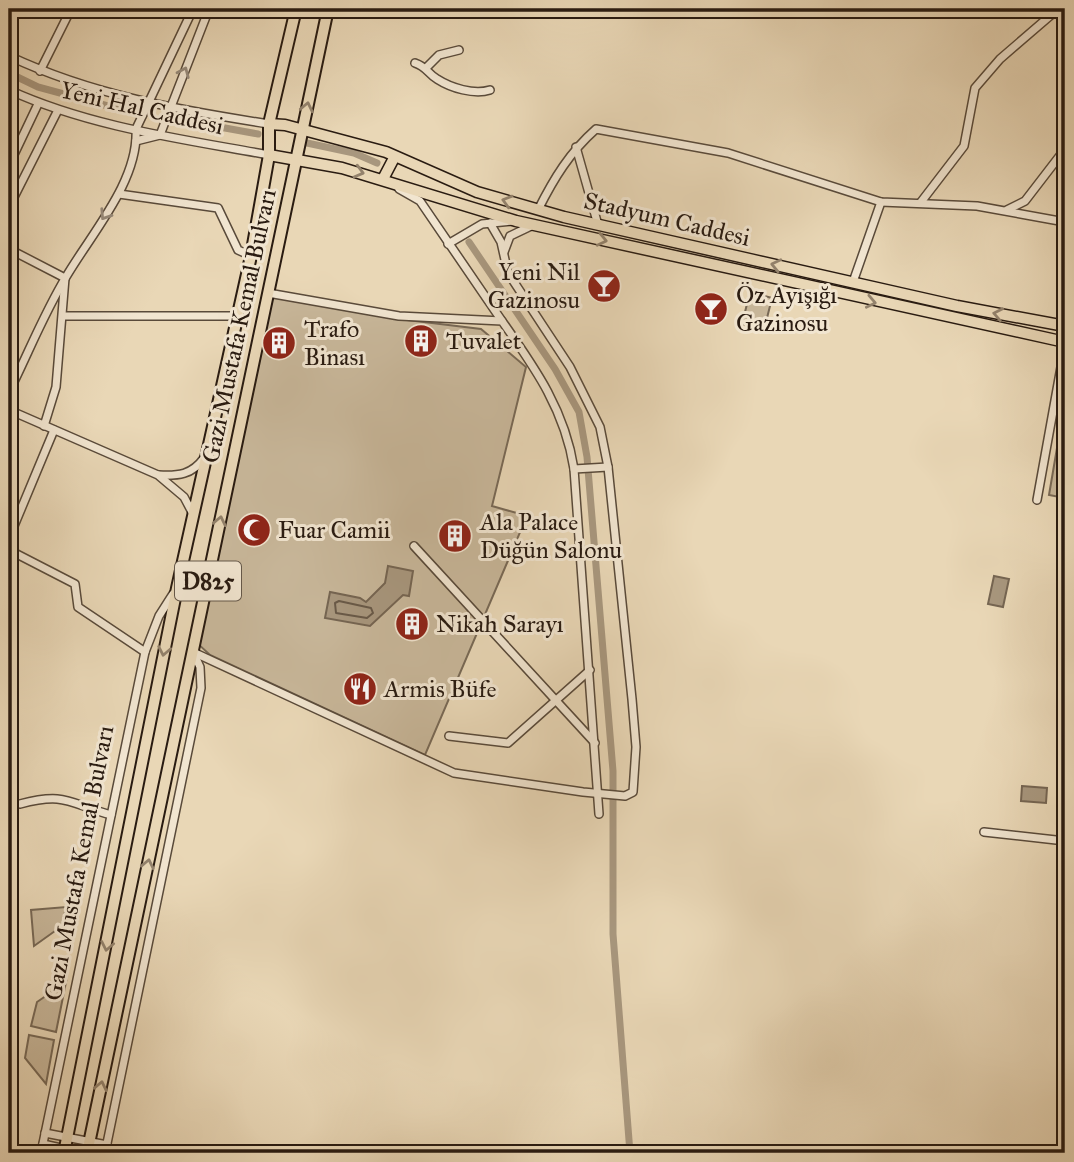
<svg xmlns="http://www.w3.org/2000/svg" width="1074" height="1162" font-family="'IM FELL Great Primer',serif">
<style>
.green{fill:#c8b79a;stroke:#786956;stroke-width:2}
.water{fill:#a8977e;stroke:#756552;stroke-width:2}
.lines{fill:none;stroke-linecap:round;stroke-linejoin:round}
.shore{stroke:#685948;stroke-width:2}
.canal{stroke:#a8977e;stroke-width:7}
.minor-casing{stroke:#594a3a;stroke-width:10}
.major-casing{stroke:#291b11;stroke-width:13}
.highway-casing{stroke:#291b11;stroke-width:14}
.minor{stroke:#f1e5d0;stroke-width:7}
.major{stroke:#e9d7b6;stroke-width:10}
.highway{stroke:#e9d7b6;stroke-width:10}
.oneway{stroke:#978a7a}
.oneway2{stroke:#93826c}
.labels{text-anchor:middle;stroke-width:6;stroke-linejoin:round;paint-order:stroke}
.shield{fill:#f1e5d0;stroke:#65584a;stroke-width:2}
.shield-label{font-size:23px;font-weight:bold;fill:#291b11}
.street-label{font-size:24px;fill:#291b11;stroke:#f1e5d0}
.poi-label{font-size:24px;fill:#291b11;stroke:#f1e5d0;text-anchor:start}
</style>
<rect width="100%" height="100%" fill="#e9d7b6"/>
<filter id="stains"><feTurbulence type="fractalNoise" baseFrequency=".00286" numOctaves="4"/><feColorMatrix values="0 0 0 0 .2 0 0 0 0 .09 0 0 0 0 .02 0 0 0 .5 -.17"/></filter>
<radialGradient id="worn" r=".72"><stop offset=".6" stop-color="#630" stop-opacity="0"/><stop offset="1" stop-color="#630" stop-opacity=".3"/></radialGradient>
<g class="green">
<polygon points="750,292 772,298 764,330 742,324"/>
<polygon points="268,293 399,319 481,329 526,367 492,506 527,516 425,755 210,655 197,643"/>
<polygon points="1065,401 1065,498 1049,495"/>
<polygon points="66,907 62,926 34,946 31,910"/>
<polygon points="66,982 56,1032 31,1026 37,1002"/>
<polygon points="29,1035 54,1040 46,1084 25,1058"/>
</g>
<g class="water">
<polygon points="388,566 413,571 409,596 403,595 370,626 325,618 330,592 360,598 366,602 385,583"/>
<polygon points="994,576 1009,579 1003,607 988,604"/>
<polygon points="1022,786 1047,788 1046,803 1021,801"/>
</g>
<g class="lines">
<polygon class="shore" points="339,601 371,608 373,613 367,618 336,613 335,603"/>
<g class="canal">
<polyline points="9,73 38,87 130,112"/>
<polyline points="170,118 258,134"/>
<polyline points="307,143 354,153 377,163"/>
<polyline points="469,242 555,369 579,412 587,457 613,771 613,934 630,1153"/>
</g>
<g class="minor-casing">
<g id="minor">
<path d="M9 56C92 95 179 110 269 124"/>
<path d="M415 63C427 67 427 73 437 79 451 88 474 95 490 90"/>
<polyline points="427,67 439,55 459,50"/>
<polyline points="40,71 71,9"/>
<path d="M9 90C90 127 182 139 269 155"/>
<polyline points="136,141 160,135 209,9"/>
<polyline points="576,147 598,225"/>
<polyline points="9,165 38,104"/>
<polyline points="399,189 420,201 502,321"/>
<polyline points="119,194 218,208 238,250 251,256"/>
<polyline points="921,202 964,146 975,88 1000,59 1058,9"/>
<polyline points="9,207 58,110"/>
<path d="M538 210C554 178 570 152 596 129L728 153 881 202 977 206 1065 222"/>
<polyline points="1007,210 1025,201 1065,149"/>
<polyline points="448,244 482,224 512,221"/>
<polyline points="9,249 65,278 56,387 44,426"/>
<polyline points="504,252 510,236 531,226"/>
<polyline points="853,282 881,202"/>
<path d="M268 293 399 316 502 321C535 368 565 410 574 469L599 814"/>
<polyline points="63,316 238,316"/>
<path d="M9 392C28 354 44 313 66 277 91 234 139 181 136 129L193 9"/>
<polyline points="9,410 158,475 184,497 193,514"/>
<polyline points="574,469 608,467"/>
<path d="M159 475C178 476 192 475 204 458"/>
<polyline points="1037,500 1065,345"/>
<polyline points="9,538 54,430"/>
<polyline points="414,546 595,743"/>
<polyline points="9,550 75,584 78,607 145,652"/>
<polyline points="193,652 454,773 583,792 625,796 633,792 636,747 632,699 608,467 600,427 570,367 508,273 501,242 490,223"/>
<polyline points="449,736 508,743 590,670"/>
<path d="M20 804C66 792 68 803 111 815"/>
<polyline points="984,832 1065,841"/>
<polyline points="45,1133 107,1145"/>
<polyline points="43,1144 83,1153"/>
<polyline points="41,1153 145,652 159,616 173,594"/>
<polyline points="105,1153 201,688 200,667 193,652"/>
</g>
</g>
<g class="major-casing">
<g id="major">
<polyline points="269,124 285,125 386,152 477,192 564,217 957,306 1065,326"/>
<polyline points="269,155 342,168 516,221 1065,342"/>
<polyline points="383,179 394,158"/>
</g>
</g>
<g class="highway-casing">
<g id="highway">
<polyline points="64,1153 177,588 251,256 269,155 269,124 296,9"/>
<polyline points="87,1153 328,9"/>
</g>
</g>
<use href="#minor" class="minor"/>
<use href="#major" class="major"/>
<use href="#highway" class="highway"/>
</g>
<defs><path id="oneway-chevron" d="M-2-3.5L2.5 0L-2 3.5" fill="none" stroke-width="1.6" stroke-linecap="round" stroke-linejoin="round" transform="scale(1.75)"/></defs>
<g class="oneway">
<use href="#oneway-chevron" transform="translate(184 72) rotate(-67)"/>
<use href="#oneway-chevron" transform="translate(105 215) rotate(123)"/>
</g>
<g class="oneway2">
<use href="#oneway-chevron" transform="translate(307 107) rotate(-78)"/>
<use href="#oneway-chevron" transform="translate(359 172) rotate(15)"/>
<use href="#oneway-chevron" transform="translate(507 201) rotate(-164)"/>
<use href="#oneway-chevron" transform="translate(602 240) rotate(13)"/>
<use href="#oneway-chevron" transform="translate(776 265) rotate(-167)"/>
<use href="#oneway-chevron" transform="translate(871 302) rotate(12)"/>
<use href="#oneway-chevron" transform="translate(998 314) rotate(-169)"/>
<use href="#oneway-chevron" transform="translate(220 521) rotate(-78)"/>
<use href="#oneway-chevron" transform="translate(164 651) rotate(101)"/>
<use href="#oneway-chevron" transform="translate(148 864) rotate(-78)"/>
<use href="#oneway-chevron" transform="translate(107 946) rotate(101)"/>
<use href="#oneway-chevron" transform="translate(101 1086) rotate(-78)"/>
</g>
<defs>
<g id="bar-disc" transform="scale(1.75)"><circle r="9.5" fill="#8f2418" stroke="#f1e5d0"/><path d="M-6-5H6L.8 .8V4.5H3.5V6h-7V4.5H-.8V.8Z" fill="#fff"/></g>
<g id="building-disc" transform="scale(1.75)"><circle r="9.5" fill="#8f2418" stroke="#f1e5d0"/><path d="M-4-6H4V6H1V3H-1V6H-4ZM-2.5-4.3h1.7v1.8h-1.7ZM.8-4.3h1.7v1.8H.8ZM-2.5-1h1.7V.8h-1.7ZM.8-1h1.7V.8H.8Z" fill="#fff"/></g>
<g id="mosque-disc" transform="scale(1.75)"><circle r="9.5" fill="#8f2418" stroke="#f1e5d0"/><path d="M3.5-4.9A6 6 0 1 0 3.5 4.9A5 5 0 1 1 3.5-4.9Z" fill="#fff"/></g>
<g id="restaurant-disc" transform="scale(1.75)"><circle r="9.5" fill="#8f2418" stroke="#f1e5d0"/><path d="M-5-6h1v4h1v-4h1v4h1v-4h1v5L-1.5 .5V6h-2V.5L-5-1ZM5-6V6H3V1.5H1.5Q1.5-4 5-6Z" fill="#fff"/></g>
</defs>
<g fill-rule="evenodd">
<use href="#bar-disc" x="604" y="286"/>
<use href="#bar-disc" x="711" y="309"/>
<use href="#building-disc" x="421" y="341"/>
<use href="#building-disc" x="279" y="343"/>
<use href="#mosque-disc" x="254" y="530"/>
<use href="#building-disc" x="455" y="536"/>
<use href="#building-disc" x="412" y="624"/>
<use href="#restaurant-disc" x="360" y="689"/>
</g>
<g class="labels">
<rect class="shield" x="175" y="561.5" width="66" height="39" rx="5"/>
<g class="shield-label">
<text x="208" y="589">D825</text>
</g>
<g class="street-label">
<text transform="translate(142 108) rotate(13)" y="8">Yeni Hal Caddesi</text>
<text transform="translate(667 219) rotate(13)" y="8">Stadyum Caddesi</text>
<text transform="translate(239 326) rotate(-78)" y="8">Gazi Mustafa Kemal Bulvarı</text>
<text transform="translate(79 863) rotate(-79)" y="8">Gazi Mustafa Kemal Bulvarı</text>
</g>
<g class="poi-label">
<text x="580" y="280" text-anchor="end">Yeni Nil<tspan x="580" dy="28">Gazinosu</tspan></text>
<text x="736" y="303">Öz Ayışığı<tspan x="736" dy="28">Gazinosu</tspan></text>
<text x="304" y="337">Trafo<tspan x="304" dy="28">Binası</tspan></text>
<text x="446" y="349">Tuvalet</text>
<text x="480" y="530">Ala Palace<tspan x="480" dy="28">Düğün Salonu</tspan></text>
<text x="278" y="538">Fuar Camii</text>
<text x="436" y="632">Nikah Sarayı</text>
<text x="384" y="697">Armis Büfe</text>
</g>
</g>
<rect width="1074" height="1162" fill="none" stroke="#e9d7b6" stroke-width="35"/>
<rect x="10" y="10" width="1053" height="1141" fill="none" stroke="#291b11" stroke-width="3.5"/>
<rect x="18" y="18" width="1039" height="1127" fill="none" stroke="#291b11" stroke-width="2"/>
<rect width="100%" height="100%" filter="url(#stains)"/>
<rect width="100%" height="100%" fill="url(#worn)"/>
</svg>
